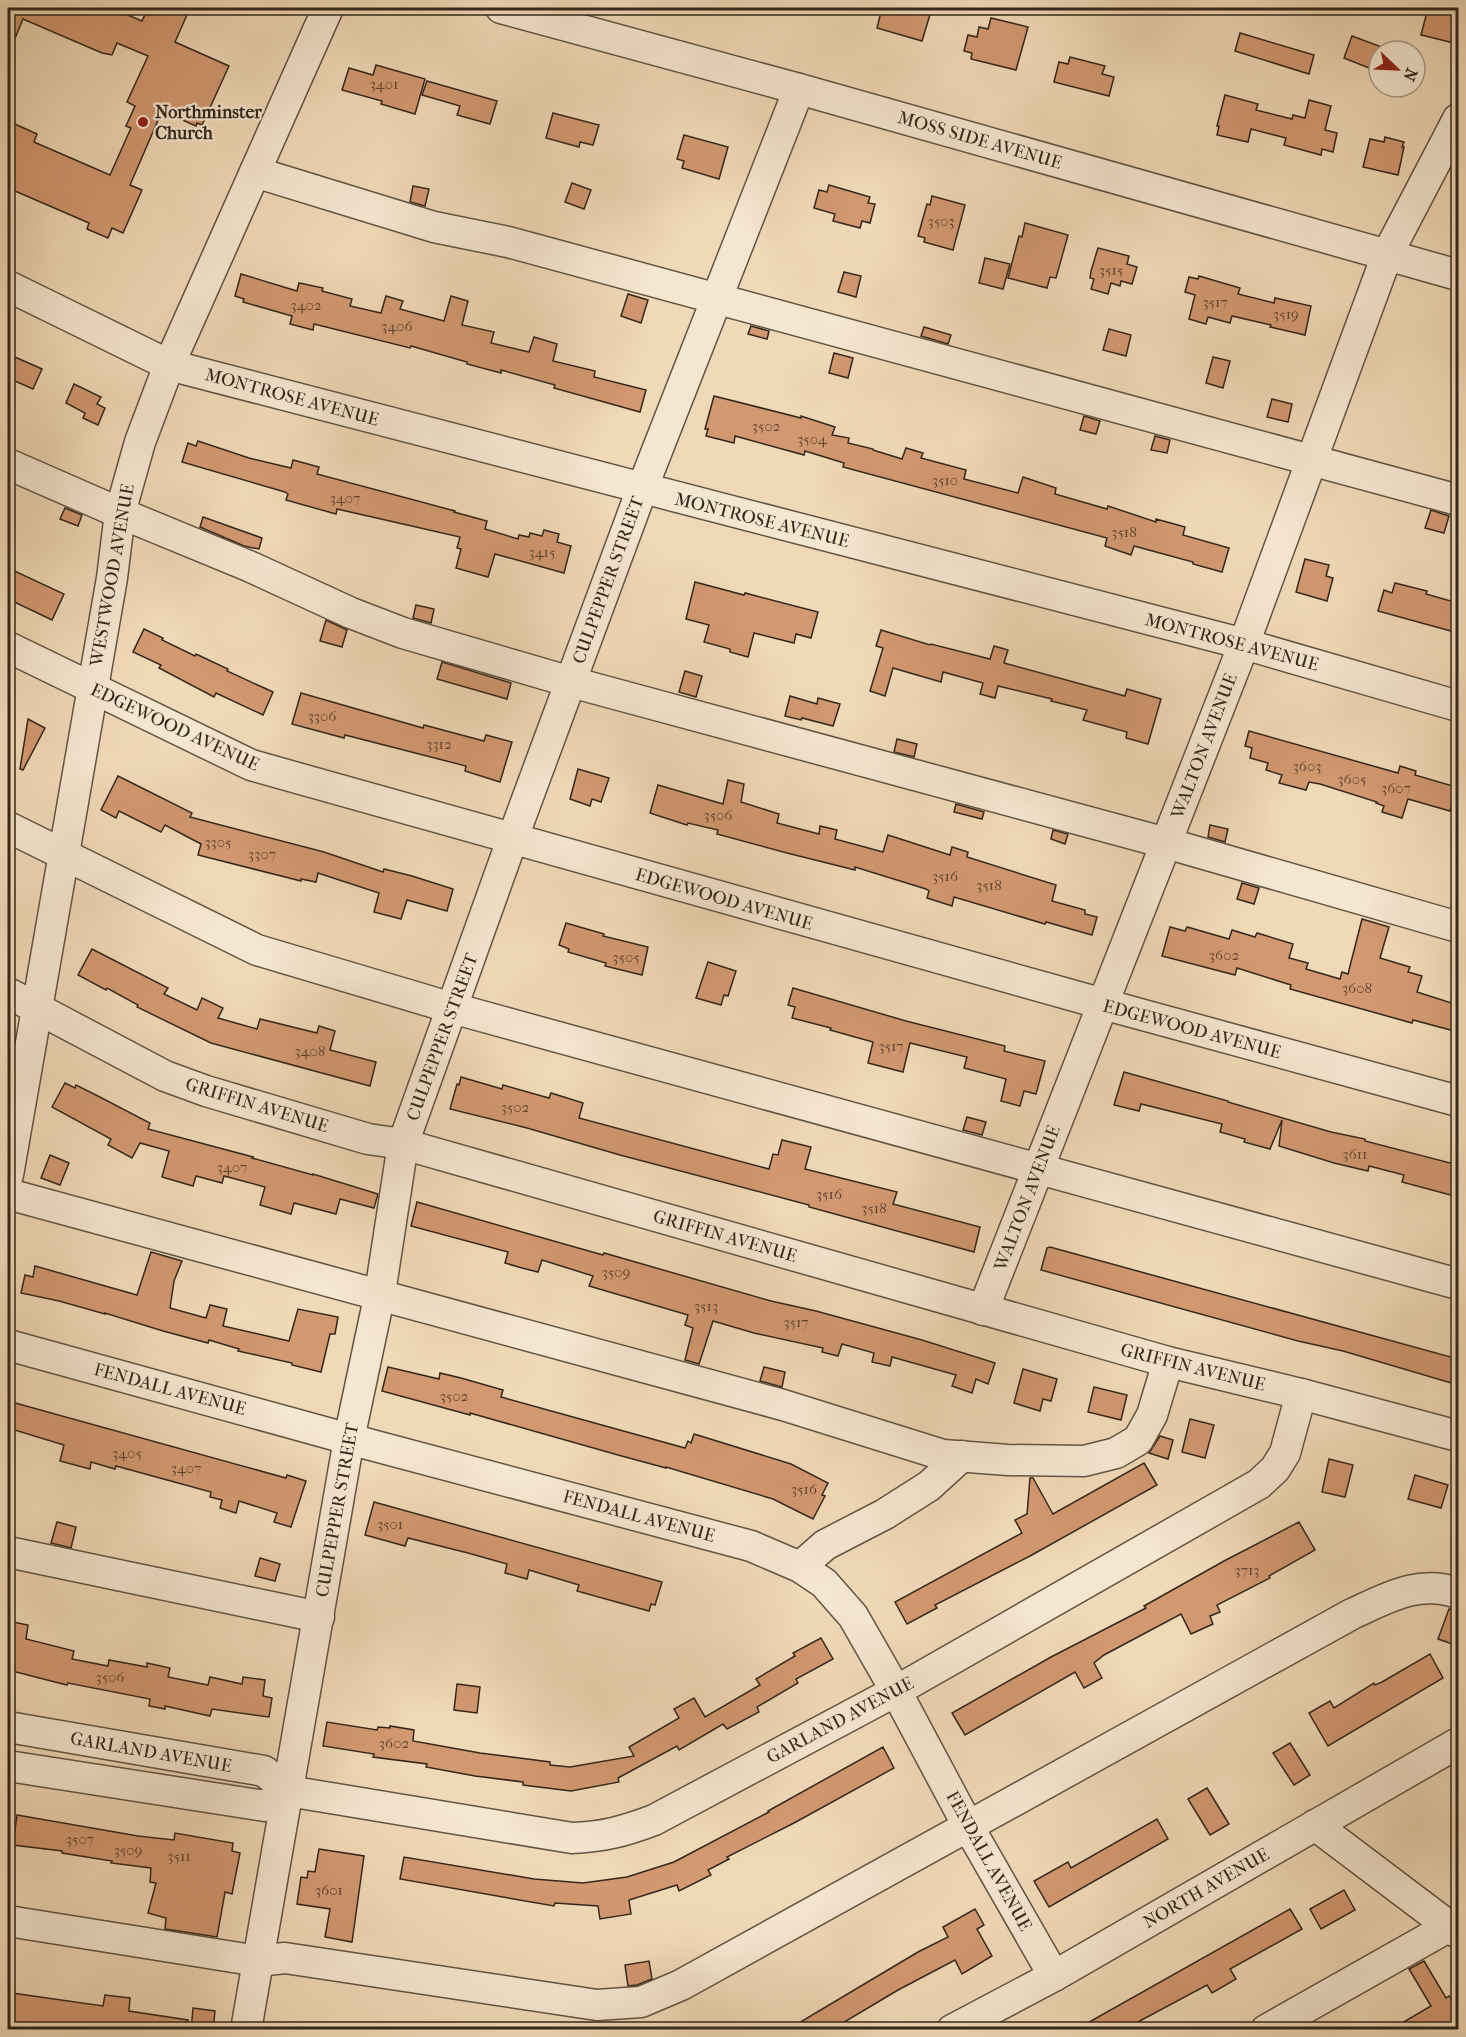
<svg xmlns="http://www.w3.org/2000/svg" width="1466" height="2037" font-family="'IM FELL French Canon',serif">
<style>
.building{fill:#d29870;stroke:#33271d;stroke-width:1.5}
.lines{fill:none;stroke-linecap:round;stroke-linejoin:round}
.minor-casing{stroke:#625444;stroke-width:33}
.minor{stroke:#f5e6d0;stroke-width:30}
.poi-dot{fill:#8f2418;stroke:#f5e6d0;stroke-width:2}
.labels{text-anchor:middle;stroke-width:4.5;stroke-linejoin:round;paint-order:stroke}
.number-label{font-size:15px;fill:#5b4332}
.poi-label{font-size:18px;font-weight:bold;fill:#33271d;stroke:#f5e6d0;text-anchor:start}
.street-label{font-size:18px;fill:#33271d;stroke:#f5e6d0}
</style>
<rect width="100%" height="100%" fill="#f0d9b7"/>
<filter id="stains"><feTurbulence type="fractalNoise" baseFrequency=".00333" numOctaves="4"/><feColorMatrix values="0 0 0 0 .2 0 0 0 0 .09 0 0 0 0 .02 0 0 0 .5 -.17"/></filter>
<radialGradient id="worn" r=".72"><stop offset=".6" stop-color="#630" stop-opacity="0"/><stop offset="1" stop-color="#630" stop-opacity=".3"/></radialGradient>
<g class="building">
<polygon points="8,8 111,8 142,21 148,8 190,8 175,42 229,66 202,125 197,123 196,126 162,111 130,185 142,190 123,233 112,228 108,238 87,229 89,223 8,188 8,121 37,134 34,142 110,175 131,128 126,126 135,106 127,102 148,56 117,43 112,55 102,53 23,19 8,55"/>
<polygon points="882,8 932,8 922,41 877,28"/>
<polygon points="1428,8 1458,8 1458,26 1454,43 1421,35"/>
<polygon points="991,18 1028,27 1016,70 971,59 972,53 964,51 968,35 977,37 979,27 988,29"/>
<polygon points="1240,33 1314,55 1309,74 1235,51"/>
<polygon points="1352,36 1379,46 1379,72 1344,58"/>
<polygon points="1070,57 1105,66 1102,74 1114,77 1109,96 1054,82 1059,62 1068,64"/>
<polygon points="376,65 425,79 415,114 381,104 382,101 342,90 349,68 373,75"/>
<polygon points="427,81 497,101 490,124 457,115 460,106 422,95"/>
<polygon points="1225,95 1258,104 1256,110 1292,119 1293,115 1305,118 1309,100 1331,106 1325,130 1337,133 1333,152 1322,149 1321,155 1284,145 1286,138 1251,129 1248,142 1217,135 1219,126 1217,126"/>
<polygon points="553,113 599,125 593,145 580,142 579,147 546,138"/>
<polygon points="684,135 728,147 719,179 682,168 684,161 677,159"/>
<polygon points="1385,137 1404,142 1402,147 1404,147 1398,175 1363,167 1370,139 1384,142"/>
<polygon points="572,183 591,190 584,209 565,202"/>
<polygon points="829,185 870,197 868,203 875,204 870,223 862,221 860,228 833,221 835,214 814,208 819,190 827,192"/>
<polygon points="413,186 429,189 425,206 410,202"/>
<polygon points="932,196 965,205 953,250 924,242 925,238 918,236 927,204 930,205"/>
<polygon points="1025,223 1068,235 1056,278 1050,277 1047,288 1008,278 1019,236 1022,237"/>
<polygon points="1098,248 1129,256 1127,264 1137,267 1132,284 1121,281 1120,286 1111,283 1108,294 1091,289 1094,279 1090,278 1091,271"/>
<polygon points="985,258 1010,264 1003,289 979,283"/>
<polygon points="844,272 861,276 856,297 838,292"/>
<polygon points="241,274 297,291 299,283 323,288 322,291 352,299 350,306 381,313 386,296 403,301 400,309 444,321 451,296 468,301 462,325 494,332 491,343 529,352 534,337 557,344 553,361 595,371 594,377 646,390 640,412 554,388 555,385 501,370 501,373 467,364 467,362 411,346 410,348 314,324 313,330 290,324 292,316 243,302 244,299 235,296"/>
<polygon points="1199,276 1240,288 1238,294 1274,303 1275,298 1311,306 1305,335 1270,327 1271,325 1232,316 1230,323 1208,317 1206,324 1189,319 1195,295 1185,292 1189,277 1198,279"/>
<polygon points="628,294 648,300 641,323 621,316"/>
<polygon points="751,326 769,331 767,339 748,334"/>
<polygon points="924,327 951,335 948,344 921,336"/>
<polygon points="1109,329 1131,335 1126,356 1103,350"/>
<polygon points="834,353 853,358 848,378 829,373"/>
<polygon points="8,354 42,369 33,389 8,378"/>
<polygon points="1213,357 1230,361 1223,388 1206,383"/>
<polygon points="74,384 101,397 97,404 105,408 98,425 83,418 85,413 66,403"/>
<polygon points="714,396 801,418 801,416 835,427 832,435 849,438 848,443 873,449 873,450 902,459 906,448 923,453 921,458 966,470 964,479 1018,493 1023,477 1056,488 1055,494 1107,509 1108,506 1156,522 1156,519 1178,525 1185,527 1183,535 1229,548 1222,572 1193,564 1193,562 1134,546 1131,555 1105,546 1107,538 843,467 844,463 805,451 804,455 735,436 734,443 706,436 708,429 705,429"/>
<polygon points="1272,399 1292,404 1288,422 1267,417"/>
<polygon points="1084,416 1100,421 1096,434 1080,430"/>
<polygon points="1155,436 1170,440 1167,453 1151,450"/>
<polygon points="198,441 249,458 291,468 293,460 319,467 317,474 455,511 454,512 487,521 485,529 518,539 519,535 529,537 530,533 542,536 544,530 559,534 557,542 571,546 564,573 495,554 488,577 456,568 461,549 457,548 460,537 337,509 336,514 286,500 288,494 285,492 182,462 188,443 196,446"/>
<polygon points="65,508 82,515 78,526 60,519"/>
<polygon points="1431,510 1449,516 1444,533 1425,528"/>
<polygon points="203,517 262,538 259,549 244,546 200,527"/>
<polygon points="1305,559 1329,565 1326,576 1333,578 1327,601 1296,592"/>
<polygon points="8,568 64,594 52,620 8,599"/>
<polygon points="695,582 744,595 745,593 818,612 811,638 796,634 794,643 754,633 748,657 730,652 730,649 704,642 709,625 686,619"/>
<polygon points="1395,583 1427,591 1426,594 1458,603 1458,633 1378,611 1384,590 1392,593"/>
<polygon points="416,605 434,609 431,623 413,618"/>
<polygon points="326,620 347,630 342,647 320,641"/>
<polygon points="144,629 163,638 162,640 195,656 196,654 228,669 227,671 273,692 263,715 216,693 214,697 159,668 161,665 133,652"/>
<polygon points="881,630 930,645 931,644 990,659 994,646 1008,650 1004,663 1125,696 1127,689 1161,699 1148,744 1126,738 1127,732 1083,720 1087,710 1051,701 1052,699 998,686 995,698 980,694 983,683 943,672 941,682 893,668 885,696 870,691 883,648 876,646"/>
<polygon points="442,662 511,683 507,699 437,679"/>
<polygon points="685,671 702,676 696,697 679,692"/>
<polygon points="301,693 423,728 424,725 484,741 486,735 512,742 500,782 465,771 466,766 345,735 344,738 292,724"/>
<polygon points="790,696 817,704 818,698 840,704 833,726 802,718 801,720 785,716"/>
<polygon points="28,719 45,728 23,770 20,769"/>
<polygon points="1249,731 1398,773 1400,766 1416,771 1415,775 1456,787 1450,811 1408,799 1402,818 1382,812 1384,806 1376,803 1377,802 1320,784 1309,782 1306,790 1279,783 1282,775 1266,770 1268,763 1250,758 1252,748 1245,746"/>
<polygon points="897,739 917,744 914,757 894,752"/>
<polygon points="578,769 609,778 601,802 592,799 590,806 570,799"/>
<polygon points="118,776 192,813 190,817 324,852 383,872 384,869 412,876 453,889 447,911 407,900 401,919 374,912 379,893 318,873 316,882 301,879 301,881 198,855 201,844 165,825 161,832 119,811 116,818 101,810"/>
<polygon points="728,780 744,784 741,802 779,814 777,823 819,834 820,826 837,830 835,839 883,852 888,835 950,855 952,847 968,852 967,857 1056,885 1052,901 1085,910 1085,914 1097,917 1092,935 1046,922 1045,924 954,897 952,906 927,898 929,891 926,889 855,867 855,870 787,853 717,834 718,830 688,823 687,825 650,813 658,785 723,804"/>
<polygon points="956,804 984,812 982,819 954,812"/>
<polygon points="1210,825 1228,829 1225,842 1208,837"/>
<polygon points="1053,830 1068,834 1065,844 1051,839"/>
<polygon points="1242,883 1259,888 1254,904 1237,899"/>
<polygon points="1362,919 1389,927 1380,958 1410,967 1408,972 1422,976 1417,992 1458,1005 1458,1032 1413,1020 1412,1023 1290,989 1291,985 1237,968 1235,975 1162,956 1170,927 1185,931 1187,927 1229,939 1232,930 1255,937 1257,933 1293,944 1289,958 1308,963 1306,969 1340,979 1342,972 1348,974"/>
<polygon points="566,923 604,934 603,936 648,947 642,975 605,966 606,963 568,952 569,949 559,945"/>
<polygon points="92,949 168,988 164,994 197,1010 202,998 223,1008 218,1018 257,1029 260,1019 317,1033 319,1026 335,1031 330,1050 376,1062 370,1086 211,1043 137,1007 138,1005 107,988 106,990 78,975"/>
<polygon points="708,962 736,971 728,996 724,995 721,1005 696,998"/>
<polygon points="793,988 906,1021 1005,1046 1004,1051 1045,1061 1036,1094 1024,1091 1020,1106 1001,1101 1006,1079 964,1068 967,1057 910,1043 903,1072 868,1063 873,1042 830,1030 831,1028 792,1018 795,1007 788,1005"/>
<polygon points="1124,1072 1228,1101 1228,1102 1331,1132 1365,1139 1365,1141 1458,1165 1458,1197 1402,1182 1404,1175 1369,1166 1368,1171 1334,1163 1279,1146 1282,1120 1270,1149 1244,1142 1245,1139 1220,1132 1222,1124 1141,1104 1139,1111 1114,1105"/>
<polygon points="461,1077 502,1089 503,1085 549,1098 551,1093 583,1103 579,1118 769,1169 773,1154 778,1155 782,1140 811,1147 805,1169 897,1192 893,1204 980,1227 974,1252 809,1207 809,1205 620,1155 527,1128 450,1109 457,1084 459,1085"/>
<polygon points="65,1083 75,1088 76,1085 94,1094 150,1123 148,1129 253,1157 252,1158 313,1175 313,1174 378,1194 374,1208 340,1199 336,1214 294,1203 291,1214 260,1205 265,1187 224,1176 222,1183 196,1176 193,1186 162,1177 169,1151 140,1143 132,1158 108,1145 111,1139 52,1107"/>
<polygon points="967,1117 986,1122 982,1135 963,1130"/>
<polygon points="50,1155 69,1163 60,1185 41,1178"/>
<polygon points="417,1202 603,1255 604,1253 771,1301 816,1311 922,1340 995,1363 988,1384 976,1379 972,1393 952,1386 956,1375 892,1357 890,1366 872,1362 874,1353 842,1344 838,1356 822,1352 823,1348 754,1333 713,1321 699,1364 685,1360 693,1328 685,1325 688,1315 589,1286 593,1276 542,1260 538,1272 522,1268 505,1263 508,1252 411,1226"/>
<polygon points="1050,1247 1458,1359 1458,1385 1343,1351 1298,1341 1041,1270 1047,1248"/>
<polygon points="151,1252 182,1261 174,1281 170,1308 206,1318 210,1305 227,1309 223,1326 289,1341 298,1309 338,1317 335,1334 330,1334 321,1372 292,1365 292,1363 238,1351 239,1349 209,1340 208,1343 163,1331 105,1313 105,1314 59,1301 21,1293 25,1275 33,1277 35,1266 137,1295"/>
<polygon points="388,1367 439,1379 440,1373 461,1378 503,1390 501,1397 685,1448 688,1441 691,1443 694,1434 791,1464 828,1483 822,1495 825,1496 813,1519 773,1499 666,1467 666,1468 618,1455 470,1413 470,1415 382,1391"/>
<polygon points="764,1367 785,1372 782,1387 760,1381"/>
<polygon points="1023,1369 1057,1379 1051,1401 1043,1399 1040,1411 1014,1403"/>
<polygon points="1094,1387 1127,1395 1121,1420 1088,1412"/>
<polygon points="8,1401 286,1478 287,1475 306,1481 291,1527 274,1522 277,1513 239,1501 236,1513 220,1508 222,1500 210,1497 211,1492 116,1466 115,1469 91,1462 90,1469 60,1461 64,1445 8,1428"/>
<polygon points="1190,1419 1214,1425 1205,1458 1182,1452"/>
<polygon points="1160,1436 1173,1440 1168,1459 1149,1453"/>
<polygon points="1329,1459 1353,1465 1345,1497 1322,1492"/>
<polygon points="1144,1463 1157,1485 1030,1556 935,1605 937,1608 907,1624 895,1602 1022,1533 1015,1520 1027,1514 1030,1478 1033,1478 1053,1514"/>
<polygon points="1415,1475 1448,1485 1441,1508 1408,1499"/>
<polygon points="374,1502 662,1582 655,1605 651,1604 649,1611 577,1591 579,1585 529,1570 527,1579 505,1573 507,1564 468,1553 408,1538 405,1546 365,1535"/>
<polygon points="57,1522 76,1527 71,1548 51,1543"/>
<polygon points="1299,1522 1315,1550 1269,1576 1270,1578 1217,1605 1220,1612 1210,1616 1213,1624 1191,1634 1181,1614 1104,1655 1094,1663 1102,1678 1084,1688 1075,1672 965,1735 952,1713 1051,1657 1146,1608 1144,1606 1224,1561"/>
<polygon points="260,1558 280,1564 275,1581 255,1576"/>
<polygon points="1449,1609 1458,1610 1458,1646 1438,1639"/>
<polygon points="8,1621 28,1625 26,1639 74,1651 72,1659 108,1666 109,1660 147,1667 147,1663 170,1668 168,1677 208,1685 210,1677 242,1684 243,1677 265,1680 263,1696 272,1698 269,1717 212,1709 210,1716 165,1706 165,1709 149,1706 150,1699 68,1683 67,1685 8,1670"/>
<polygon points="821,1638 833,1659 796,1679 798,1683 757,1707 759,1712 727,1729 723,1724 679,1750 677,1746 618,1778 619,1782 571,1791 523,1785 523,1782 475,1776 426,1767 427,1764 373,1757 374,1754 323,1746 327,1722 377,1730 378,1727 390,1728 390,1726 414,1730 413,1741 480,1753 550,1762 550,1765 570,1767 634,1756 629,1747 679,1718 674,1709 694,1698 705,1717 760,1685 756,1679 795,1656 793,1653"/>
<polygon points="1430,1654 1443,1678 1328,1746 1309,1713 1330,1701 1334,1708 1374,1683 1375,1685 1382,1682"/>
<polygon points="457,1684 480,1687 477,1713 454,1710"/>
<polygon points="1290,1743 1310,1775 1294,1785 1273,1753"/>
<polygon points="883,1747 894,1768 794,1823 727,1857 729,1859 708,1870 711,1875 679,1891 677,1885 629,1900 631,1914 600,1919 598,1906 555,1903 554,1906 400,1879 404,1857 534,1879 583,1883 627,1877 674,1862 769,1812 768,1811"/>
<polygon points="1207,1788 1229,1824 1210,1835 1188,1799"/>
<polygon points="17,1815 138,1836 174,1840 175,1833 233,1843 232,1851 240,1853 232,1894 225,1892 217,1937 165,1929 166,1918 148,1913 156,1883 150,1882 151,1868 111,1863 112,1861 62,1853 62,1851 13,1845"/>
<polygon points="1157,1819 1168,1839 1049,1907 1034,1881 1068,1862 1071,1868"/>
<polygon points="319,1849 364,1856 352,1942 325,1937 330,1909 297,1904 301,1877 307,1878 308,1871 315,1872"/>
<polygon points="1344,1890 1355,1910 1321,1929 1310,1909"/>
<polygon points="975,1909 984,1925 977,1929 992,1956 962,1974 955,1960 898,1990 831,2030 787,2030 918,1952 948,1937 943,1927"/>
<polygon points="1290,1909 1302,1929 1230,1969 1236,1979 1212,1993 1207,1985 1123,2030 1075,2030"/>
<polygon points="649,1961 652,1979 637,1985 628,1986 625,1965"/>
<polygon points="1424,1961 1446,1998 1449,1996 1451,1998 1458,1994 1458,2023 1447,2030 1390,2030 1431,2006 1409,1969"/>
<polygon points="12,1993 103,2006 105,1995 130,1998 129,2011 188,2020 187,2030 57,2030 8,2022"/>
<polygon points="193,2008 215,2011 213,2030 191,2030"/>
</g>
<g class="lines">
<g class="minor-casing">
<g id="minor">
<polyline points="501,8 799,89 1458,275"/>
<polyline points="255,172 434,227 508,242 1458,500"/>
<polyline points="8,286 169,365 1244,644 1458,706"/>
<polyline points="8,464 120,513 251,567 351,613 403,633 571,682 1166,843 1458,927"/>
<polyline points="8,647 251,765 1103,1004 1458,1101"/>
<polyline points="8,827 257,950 452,1008 1458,1284"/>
<polyline points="8,993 165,1076 206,1091 368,1139 403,1144 1168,1362 1301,1394 1458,1436"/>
<polyline points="8,1175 112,578 120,513 140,442 169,365 328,8"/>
<polyline points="8,1194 783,1405 943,1455 1008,1460 1084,1461 1116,1453 1138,1440 1152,1415 1168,1362"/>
<polyline points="983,1310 1244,644 1387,255 1458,119"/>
<polyline points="8,1345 349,1439 751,1546 800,1567 824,1583 853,1616 896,1691 968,1826 1054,1976"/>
<polyline points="8,1552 319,1617"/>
<polyline points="800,1567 825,1545 885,1514 929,1486 962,1456"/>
<polyline points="8,1727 264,1771 288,1791 265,1806 8,1766"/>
<path d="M288 1791 572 1838C603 1837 625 1831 654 1820L896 1691 1259 1484 1275 1469 1285 1453 1301 1394"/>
<polyline points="1315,1825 1458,1933"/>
<path d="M8 1921 258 1961 285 1958 597 2005 641 2002 681 1985 1352 1614C1387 1598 1419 1579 1458 1593"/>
<polyline points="246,2030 349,1439 380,1293 403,1144 512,840 642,489 799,89"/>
<polyline points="952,2030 1054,1976 1458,1743"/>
<polyline points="1266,2030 1450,1926"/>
</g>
</g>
<use href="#minor" class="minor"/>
</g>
<circle class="poi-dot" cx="143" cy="122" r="6"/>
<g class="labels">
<g class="number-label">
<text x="384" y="89">3401</text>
<text x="941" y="226">3503</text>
<text x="1111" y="275">3515</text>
<text x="1215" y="307">3517</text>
<text x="306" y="310">3402</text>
<text x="1286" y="319">3519</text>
<text x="397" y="331">3406</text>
<text x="766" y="431">3502</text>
<text x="812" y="444">3504</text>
<text x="945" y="485">3510</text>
<text x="345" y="503">3407</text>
<text x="1124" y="537">3518</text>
<text x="542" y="557">3415</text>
<text x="322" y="721">3306</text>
<text x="439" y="749">3312</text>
<text x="1307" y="771">3603</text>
<text x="1352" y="784">3605</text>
<text x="1396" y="793">3607</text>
<text x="718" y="820">3506</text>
<text x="218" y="847">3305</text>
<text x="262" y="859">3307</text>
<text x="945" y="881">3516</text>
<text x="989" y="890">3518</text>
<text x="1224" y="960">3602</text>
<text x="626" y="962">3505</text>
<text x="1357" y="993">3608</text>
<text x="891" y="1051">3517</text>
<text x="310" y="1056">3408</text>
<text x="515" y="1112">3502</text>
<text x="1355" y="1159">3611</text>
<text x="232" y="1172">3407</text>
<text x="829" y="1199">3516</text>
<text x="874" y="1213">3518</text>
<text x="616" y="1277">3509</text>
<text x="706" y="1311">3513</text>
<text x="796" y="1327">3517</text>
<text x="454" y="1401">3502</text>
<text x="127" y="1458">3405</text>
<text x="186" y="1473">3407</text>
<text x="804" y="1494">3516</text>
<text x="390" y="1529">3501</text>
<text x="1247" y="1575">3713</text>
<text x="110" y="1682">3506</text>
<text x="394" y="1748">3602</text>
<text x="80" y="1844">3507</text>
<text x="128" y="1855">3509</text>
<text x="179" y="1861">3511</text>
<text x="329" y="1895">3601</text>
</g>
<g class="poi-label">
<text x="155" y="118">Northminster<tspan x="155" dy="21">Church</tspan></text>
</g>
<g class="street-label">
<text transform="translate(980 140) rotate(16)" y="6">MOSS SIDE AVENUE</text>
<text transform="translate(292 397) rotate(15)" y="6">MONTROSE AVENUE</text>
<text transform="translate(762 520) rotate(14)" y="6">MONTROSE AVENUE</text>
<text transform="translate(112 575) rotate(-80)" y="6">WESTWOOD AVENUE</text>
<text transform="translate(608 580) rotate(-70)" y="6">CULPEPPER STREET</text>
<text transform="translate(1232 642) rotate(15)" y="6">MONTROSE AVENUE</text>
<text transform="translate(175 727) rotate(25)" y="6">EDGEWOOD AVENUE</text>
<text transform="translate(1204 746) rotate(-69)" y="6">WALTON AVENUE</text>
<text transform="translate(724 899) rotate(16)" y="6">EDGEWOOD AVENUE</text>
<text transform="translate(1192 1029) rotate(15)" y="6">EDGEWOOD AVENUE</text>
<text transform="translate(442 1037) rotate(-70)" y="6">CULPEPPER STREET</text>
<text transform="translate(257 1105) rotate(17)" y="6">GRIFFIN AVENUE</text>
<text transform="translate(1027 1198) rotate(-69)" y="6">WALTON AVENUE</text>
<text transform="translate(725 1236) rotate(16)" y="6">GRIFFIN AVENUE</text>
<text transform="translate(1193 1367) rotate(14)" y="6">GRIFFIN AVENUE</text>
<text transform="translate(170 1389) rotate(15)" y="6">FENDALL AVENUE</text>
<text transform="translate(337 1510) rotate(-80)" y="6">CULPEPPER STREET</text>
<text transform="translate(639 1516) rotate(15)" y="6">FENDALL AVENUE</text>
<text transform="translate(840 1720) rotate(-28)" y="6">GARLAND AVENUE</text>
<text transform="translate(151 1752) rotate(10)" y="6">GARLAND AVENUE</text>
<text transform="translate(989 1861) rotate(61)" y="6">FENDALL AVENUE</text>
<text transform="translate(1206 1888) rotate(-30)" y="6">NORTH AVENUE</text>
</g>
</g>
<rect width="1466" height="2037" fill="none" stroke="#f0d9b7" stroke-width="30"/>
<rect x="9" y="9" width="1448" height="2019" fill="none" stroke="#33271d" stroke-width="3"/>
<rect x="15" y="15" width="1436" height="2007" fill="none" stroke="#33271d" stroke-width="1.5"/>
<g transform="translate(1397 69) rotate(113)"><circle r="28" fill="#f5e6d0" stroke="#a79a88" stroke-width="1.5"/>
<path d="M0-4.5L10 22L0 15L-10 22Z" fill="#8f2418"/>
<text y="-9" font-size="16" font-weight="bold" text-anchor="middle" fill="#33271d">N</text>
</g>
<rect width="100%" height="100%" filter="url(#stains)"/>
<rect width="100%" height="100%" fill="url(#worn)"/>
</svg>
